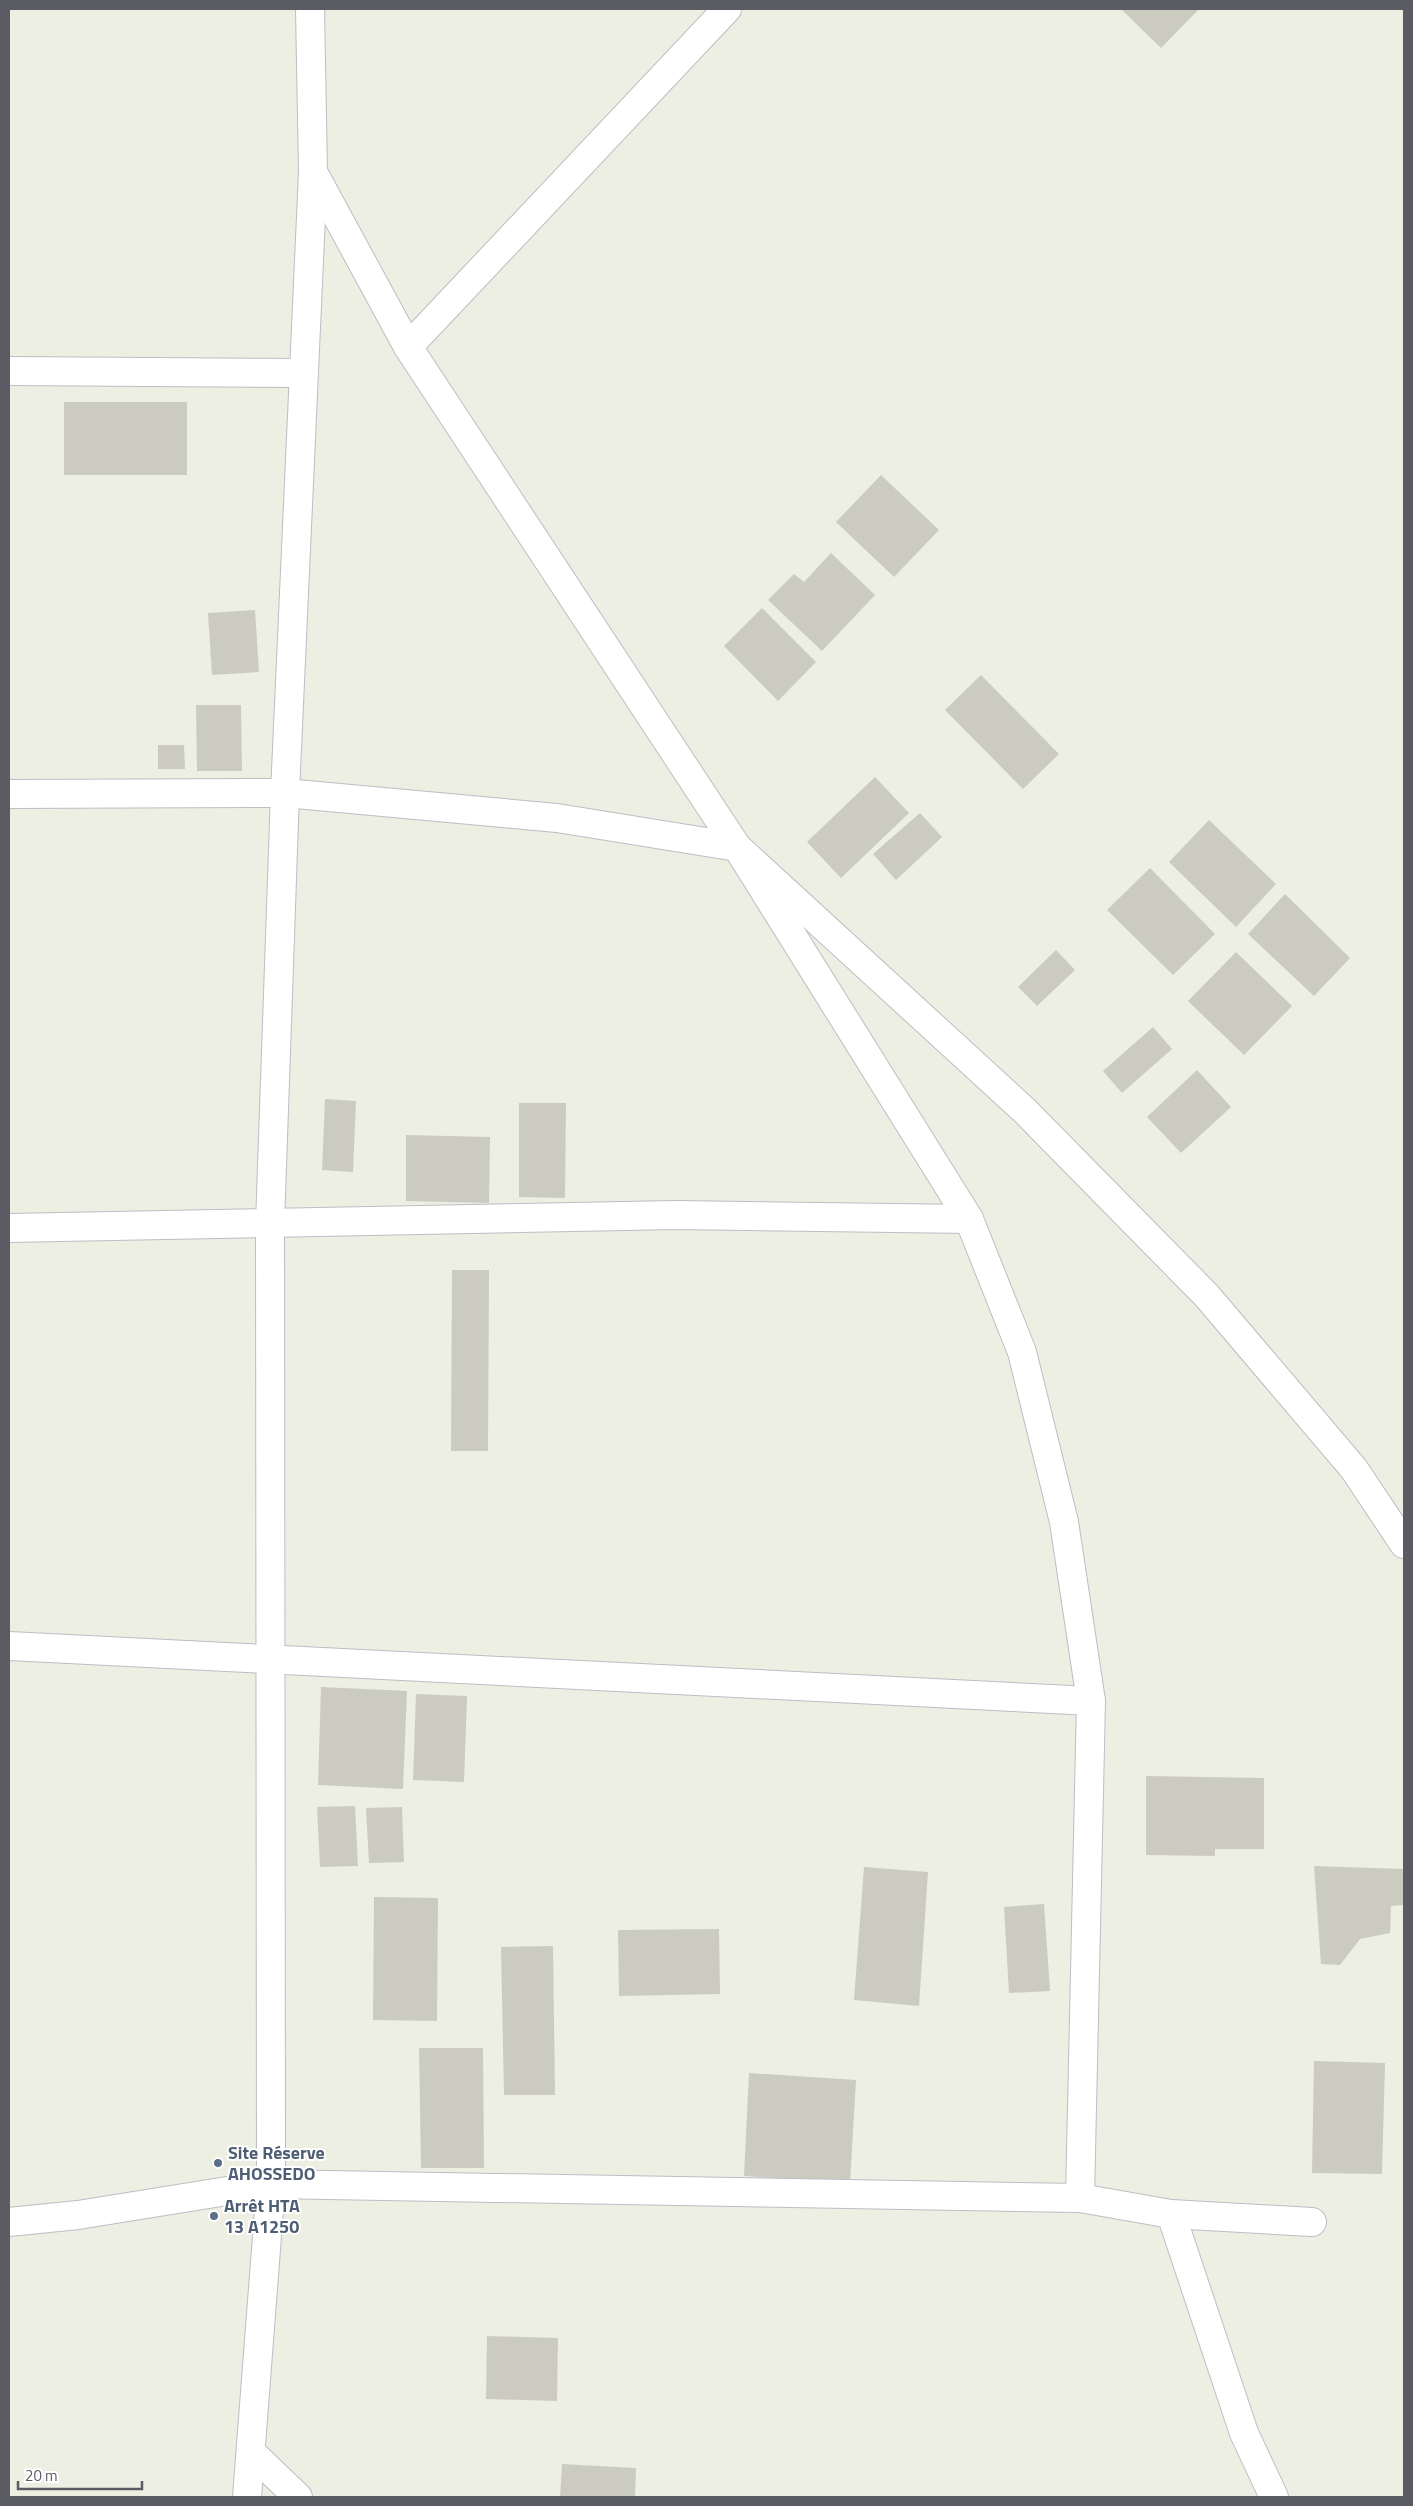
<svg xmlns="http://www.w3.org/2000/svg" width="1413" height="2506" font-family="'Titillium Web',sans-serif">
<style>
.building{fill:#cbcbc2}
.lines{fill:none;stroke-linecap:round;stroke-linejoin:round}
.street-casing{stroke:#bdbdc5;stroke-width:30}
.street{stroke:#fff;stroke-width:28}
.service-dot{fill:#5c6f8a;stroke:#fff;stroke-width:2}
.labels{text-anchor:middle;stroke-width:4;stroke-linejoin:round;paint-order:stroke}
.service-label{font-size:18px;font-weight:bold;fill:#4e5e75;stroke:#fff;text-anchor:start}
</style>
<rect width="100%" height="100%" fill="#edefe3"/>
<g class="building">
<polygon points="1121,9 1199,9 1161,48"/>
<rect x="64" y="402" width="123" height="73"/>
<polygon points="881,475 939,530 894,577 836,522"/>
<polygon points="831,553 875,595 822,651 768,600 794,574 804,582"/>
<polygon points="762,608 816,662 778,701 724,646"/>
<polygon points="255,610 259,672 212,675 208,613"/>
<polygon points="981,675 1059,754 1023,789 945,710"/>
<polygon points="196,705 241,705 242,771 197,771"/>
<polygon points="158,745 184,745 185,769 158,769"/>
<polygon points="875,777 909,813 841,878 807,842"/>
<polygon points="920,813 942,837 896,880 873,854"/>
<polygon points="1209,820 1276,884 1236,927 1169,862"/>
<polygon points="1150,868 1215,934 1173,975 1107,910"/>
<polygon points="1285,894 1350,958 1314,996 1248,934"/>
<polygon points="1056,950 1075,970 1037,1006 1018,987"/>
<polygon points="1236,952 1292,1006 1244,1055 1188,1001"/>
<polygon points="1153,1027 1172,1049 1122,1093 1103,1071"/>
<polygon points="1197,1070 1231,1107 1181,1153 1147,1117"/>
<polygon points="325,1099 356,1101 353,1172 322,1170"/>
<polygon points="519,1103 566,1103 565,1198 519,1197"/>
<polygon points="406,1135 490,1137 489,1203 406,1201"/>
<polygon points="452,1270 489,1270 488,1451 451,1451"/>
<polygon points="321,1687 407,1691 403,1789 318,1785"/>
<polygon points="416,1694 467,1696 464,1782 413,1780"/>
<polygon points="1146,1776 1264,1778 1264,1849 1215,1849 1215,1856 1146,1855"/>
<polygon points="355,1806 358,1866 320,1867 317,1807"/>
<polygon points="402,1807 404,1862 369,1863 366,1808"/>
<polygon points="1314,1866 1404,1869 1404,1905 1391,1906 1390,1933 1360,1939 1340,1965 1321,1964"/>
<polygon points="864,1867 928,1872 919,2006 854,2000"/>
<polygon points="374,1897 438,1898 437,2021 373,2020"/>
<polygon points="1044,1904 1050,1991 1009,1993 1004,1907"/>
<polygon points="719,1929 720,1994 619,1996 618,1930"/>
<polygon points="553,1946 555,2095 504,2095 501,1947"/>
<polygon points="419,2048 483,2048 484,2168 421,2168"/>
<polygon points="1314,2061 1385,2063 1382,2174 1312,2173"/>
<polygon points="749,2073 856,2080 850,2183 744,2176"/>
<polygon points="487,2336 558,2338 557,2401 486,2399"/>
<polygon points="562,2464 636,2468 635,2497 560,2497"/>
</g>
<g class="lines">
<g class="street-casing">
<g id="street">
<polyline points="313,172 408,347 737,847 969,1219 1022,1352 1064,1522 1091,1701 1080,2198"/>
<polyline points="408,347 727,9"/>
<polyline points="9,371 303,373"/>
<polyline points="9,794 285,793 557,818 737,847 1025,1111 1207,1296 1354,1469 1404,1544"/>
<polyline points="9,1228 676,1215 969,1219"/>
<polyline points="9,1646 1091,1701"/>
<polyline points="1171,2214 1244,2433 1274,2497"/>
<polyline points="9,2222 78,2215 271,2184 1080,2198 1171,2214 1312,2222"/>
<polyline points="251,2452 298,2497"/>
<polyline points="247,2497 271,2184 270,1224 285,793 313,172 310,9"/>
</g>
</g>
<use href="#street" class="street"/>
</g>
<g class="service-dot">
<circle cx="218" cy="2163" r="5"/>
<circle cx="214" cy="2216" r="5"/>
</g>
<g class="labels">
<g class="service-label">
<text x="228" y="2159">Site Réserve<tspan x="228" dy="21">AHOSSEDO</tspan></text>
<text x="224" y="2212">Arrêt HTA<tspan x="224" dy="21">13 A1250</tspan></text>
</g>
</g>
<rect width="1413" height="2506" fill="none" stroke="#5b5b64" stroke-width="20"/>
<path d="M18 2481v8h124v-8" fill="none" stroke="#5b5b64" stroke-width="2.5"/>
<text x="25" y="2481" font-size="15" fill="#5b5b64" stroke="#ffffff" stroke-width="4" paint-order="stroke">20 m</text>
</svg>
